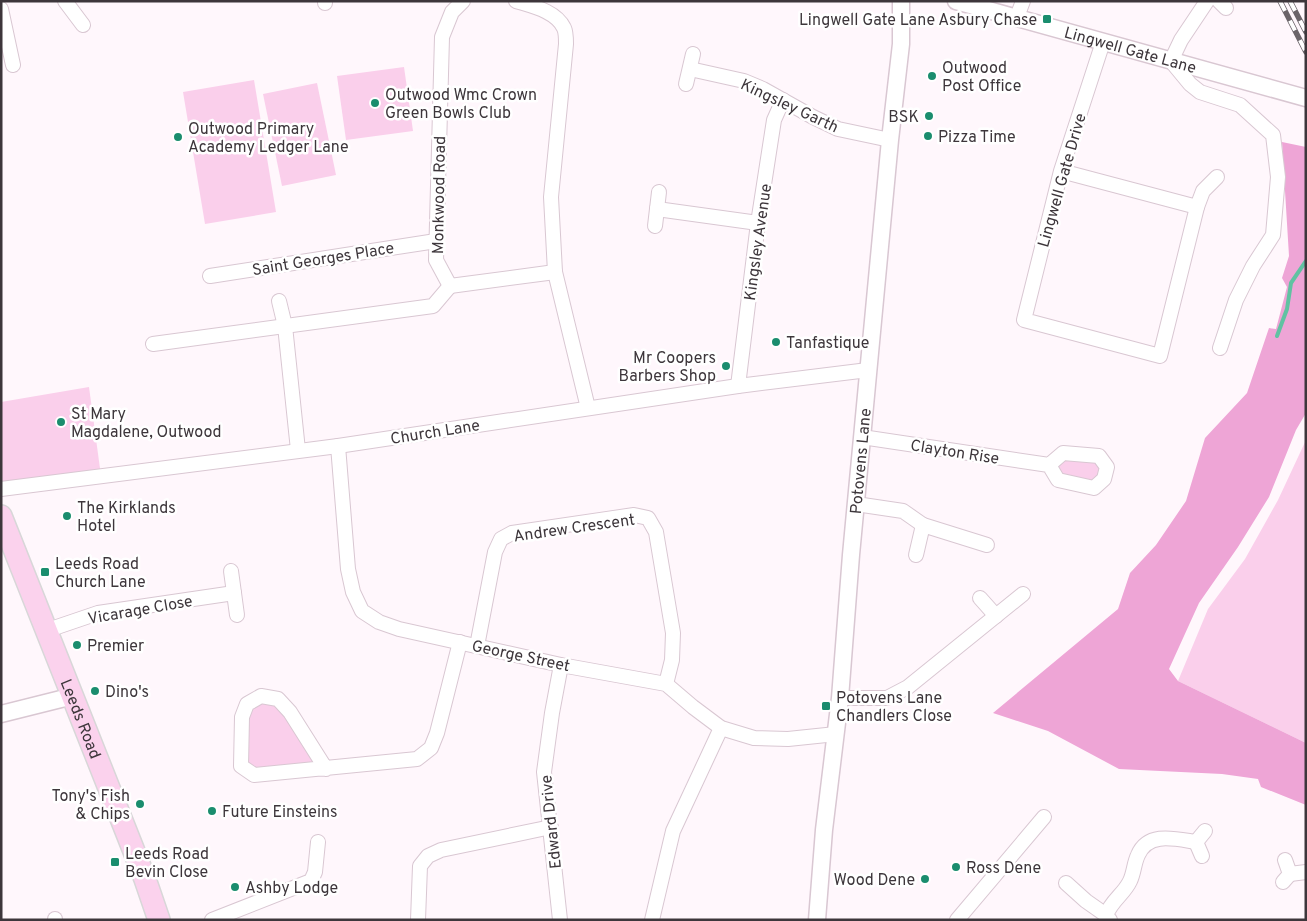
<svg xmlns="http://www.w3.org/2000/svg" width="1307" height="921" font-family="Overpass,sans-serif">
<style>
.green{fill:#facfeb}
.forest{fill:#eea5d6}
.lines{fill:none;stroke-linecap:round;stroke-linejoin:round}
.stream{stroke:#60c2a2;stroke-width:4}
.minor-casing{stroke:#d9c7d2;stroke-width:16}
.tertiary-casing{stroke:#d9c7d2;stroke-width:19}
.primary-casing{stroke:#d8d7d8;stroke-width:24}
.minor{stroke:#fff;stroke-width:14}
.tertiary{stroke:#fff;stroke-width:16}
.primary{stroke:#fbd2ed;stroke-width:21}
.rail-casing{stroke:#6b6469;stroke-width:5.5}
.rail{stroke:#fff;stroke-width:4;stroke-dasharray:11;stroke-linecap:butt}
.poi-dot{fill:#1a8d6e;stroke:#fff;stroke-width:2}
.labels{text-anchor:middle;stroke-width:5;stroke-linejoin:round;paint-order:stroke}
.poi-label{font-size:16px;fill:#3d363b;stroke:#fff;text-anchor:start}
.street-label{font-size:16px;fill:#3d363b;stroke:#fff}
</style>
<rect width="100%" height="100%" fill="#fff7fc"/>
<g class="green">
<polygon points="404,67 413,131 346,140 337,76"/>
<polygon points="254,80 276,212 205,224 183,92"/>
<polygon points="317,83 336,175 282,186 263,94"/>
<polygon points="89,387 101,476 1,489 1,402"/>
<polygon points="1306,440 1306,743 1178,681 1208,609 1245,559 1278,500"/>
<polygon points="1063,453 1099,456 1107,467 1094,488 1058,480 1049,465"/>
<polygon points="278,699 326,769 254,775 241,766 247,704"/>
</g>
<polygon class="forest" points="1282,142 1306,147 1306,413 1296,430 1269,497 1238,547 1199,603 1169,669 1178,681 1306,743 1306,805 1261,787 1258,779 1222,774 1119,769 1048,731 993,713 1118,609 1130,573 1156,545 1186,501 1205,438 1247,393 1269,328 1276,329 1287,287 1282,278 1289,256"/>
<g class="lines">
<polyline class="stream" points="1277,336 1287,309 1291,283 1306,261"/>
<g class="minor-casing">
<g id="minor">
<polyline points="65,1 83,25"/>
<polyline points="325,1 325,3"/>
<path d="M516 1C532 6 556 11 564 28 566 32 566 39 566 44L551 197 555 272 588 408"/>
<polyline points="1207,1 1181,40 1171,61 1190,84 1200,92 1240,105 1273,135 1278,177 1273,235 1253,266 1236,300 1220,348"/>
<polyline points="1219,1 1226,8"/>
<polyline points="1,9 13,65"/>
<polyline points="1017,17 1023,1"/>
<polyline points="690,69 744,81 763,89 813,117 838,129 890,140"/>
<polyline points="686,84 693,54"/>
<polyline points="1061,171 1197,207 1160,356 1024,320 1061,171 1103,42"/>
<polyline points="1197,207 1203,191 1217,177"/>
<polyline points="657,209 758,223"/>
<polyline points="655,226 659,192"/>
<polyline points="210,276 436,241"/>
<polyline points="450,286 436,260 442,37 452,12 463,1"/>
<polyline points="450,286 555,272"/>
<polyline points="279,301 285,326 298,450"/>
<polyline points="153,344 433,306 450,286"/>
<polyline points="738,386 758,223 774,120 783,100"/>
<polyline points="862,437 1049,465 1063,453 1099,456 1107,467 1104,479 1094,488 1058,480 1049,465"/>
<polyline points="338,446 348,569 353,592 362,611 379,622 399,629 561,665 666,684 693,707 721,728 754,738 788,739 836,734"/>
<polyline points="1,489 338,446 738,386 868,370"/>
<polyline points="856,504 903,511 923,525"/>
<polyline points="916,555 923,525 987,545"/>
<polyline points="231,571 237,615"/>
<polyline points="980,598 996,616"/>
<polyline points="48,630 98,613 234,593"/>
<polyline points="477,646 495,552 501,539 512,533 634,515 648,518 656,532 673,633 672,660 666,684"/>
<polyline points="840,698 887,698 908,687 1023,594"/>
<polyline points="326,769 290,712 278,699 261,696 247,704 242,717 241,766 254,775 417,759 431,748 437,733 460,642"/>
<polyline points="1202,856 1196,842 1205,831"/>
<polyline points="1290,874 1306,872"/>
<polyline points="1283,882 1290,874 1285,860"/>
<polyline points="1066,883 1086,901 1106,915"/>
<polyline points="55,919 55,920"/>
<polyline points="212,920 311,881 315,872 318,842"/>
<polyline points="418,920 420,866 428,856 441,850 551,827"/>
<polyline points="560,920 544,772 552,713 561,665"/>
<polyline points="652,920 673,831 721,728"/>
<polyline points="957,920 1044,817"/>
<path d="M1110 920 1106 915C1112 900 1124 894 1130 881 1134 873 1134 863 1138 855 1148 831 1176 839 1196 842"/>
</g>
</g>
<g class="tertiary-casing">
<g id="tertiary">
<path id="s1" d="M956 1 1306 98"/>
<polyline points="1,714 73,696"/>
<path id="s2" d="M817 920 824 830 840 698 851 555 890 140 901 44V1"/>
</g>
</g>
<g class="primary-casing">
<g id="primary">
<path id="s3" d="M1 516 145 879 159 920"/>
</g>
</g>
<use href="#minor" class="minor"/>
<use href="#tertiary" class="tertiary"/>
<use href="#primary" class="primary"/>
<g class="rail-casing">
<g id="rail">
<polyline points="1280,1 1306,52"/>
<polyline points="1290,1 1306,32"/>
</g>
</g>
<use href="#rail" class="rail"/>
</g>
<g class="poi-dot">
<rect x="1042" y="14" width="10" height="10" rx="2.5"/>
<circle cx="932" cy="76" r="5"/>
<circle cx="375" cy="103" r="5"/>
<circle cx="929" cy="116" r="5"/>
<circle cx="928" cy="136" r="5"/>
<circle cx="178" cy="137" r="5"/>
<circle cx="776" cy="342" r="5"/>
<circle cx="726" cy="366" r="5"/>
<circle cx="61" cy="422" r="5"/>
<circle cx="67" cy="516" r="5"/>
<rect x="40" y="567" width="10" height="10" rx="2.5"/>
<circle cx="77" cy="645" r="5"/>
<circle cx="95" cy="691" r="5"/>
<rect x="821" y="701" width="10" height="10" rx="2.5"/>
<circle cx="140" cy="804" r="5"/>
<circle cx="212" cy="811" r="5"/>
<rect x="110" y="857" width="10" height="10" rx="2.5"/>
<circle cx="956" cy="867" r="5"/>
<circle cx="925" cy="879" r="5"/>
<circle cx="235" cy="887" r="5"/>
</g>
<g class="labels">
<g class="poi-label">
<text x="1037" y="25" text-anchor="end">Lingwell Gate Lane Asbury Chase</text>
<text x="942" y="73">Outwood<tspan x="942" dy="18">Post Office</tspan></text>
<text x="385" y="100">Outwood Wmc Crown<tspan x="385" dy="18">Green Bowls Club</tspan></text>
<text x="919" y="122" text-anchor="end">BSK</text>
<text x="188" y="134">Outwood Primary<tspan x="188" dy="18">Academy Ledger Lane</tspan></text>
<text x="938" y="142">Pizza Time</text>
<text x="786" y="348">Tanfastique</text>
<text x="716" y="363" text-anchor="end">Mr Coopers<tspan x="716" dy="18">Barbers Shop</tspan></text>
<text x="71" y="419">St Mary<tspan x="71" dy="18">Magdalene, Outwood</tspan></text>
<text x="77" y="513">The Kirklands<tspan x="77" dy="18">Hotel</tspan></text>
<text x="55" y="569">Leeds Road<tspan x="55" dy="18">Church Lane</tspan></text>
<text x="87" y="651">Premier</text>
<text x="105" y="697">Dino's</text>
<text x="836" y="703">Potovens Lane<tspan x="836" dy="18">Chandlers Close</tspan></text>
<text x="130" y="801" text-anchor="end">Tony's Fish<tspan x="130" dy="18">&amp; Chips</tspan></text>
<text x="222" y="817">Future Einsteins</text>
<text x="125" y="859">Leeds Road<tspan x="125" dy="18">Bevin Close</tspan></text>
<text x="966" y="873">Ross Dene</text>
<text x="915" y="885" text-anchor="end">Wood Dene</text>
<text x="245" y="893">Ashby Lodge</text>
</g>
<g class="street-label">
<text dy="6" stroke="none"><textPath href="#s1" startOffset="181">Lingwell Gate Lane</textPath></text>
<text transform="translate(790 105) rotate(25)" y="6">Kingsley Garth</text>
<text transform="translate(1061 180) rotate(-74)" y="6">Lingwell Gate Drive</text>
<text transform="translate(438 195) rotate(-89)" y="6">Monkwood Road</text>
<text transform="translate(757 242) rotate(-82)" y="6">Kingsley Avenue</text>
<text transform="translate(323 258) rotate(-9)" y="6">Saint Georges Place</text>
<text transform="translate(435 431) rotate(-9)" y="6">Church Lane</text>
<text transform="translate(955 451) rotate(9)" y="6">Clayton Rise</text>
<text dy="6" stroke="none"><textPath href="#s2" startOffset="461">Potovens Lane</textPath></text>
<text transform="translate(574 527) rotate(-8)" y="6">Andrew Crescent</text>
<text transform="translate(140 609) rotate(-10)" y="6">Vicarage Close</text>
<text transform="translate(521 655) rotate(12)" y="6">George Street</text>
<text dy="6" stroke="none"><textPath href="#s3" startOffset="218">Leeds Road</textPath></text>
<text transform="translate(550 822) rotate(-96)" y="6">Edward Drive</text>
</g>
</g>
<rect width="1307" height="921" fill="none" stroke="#3d363b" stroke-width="5"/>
</svg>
